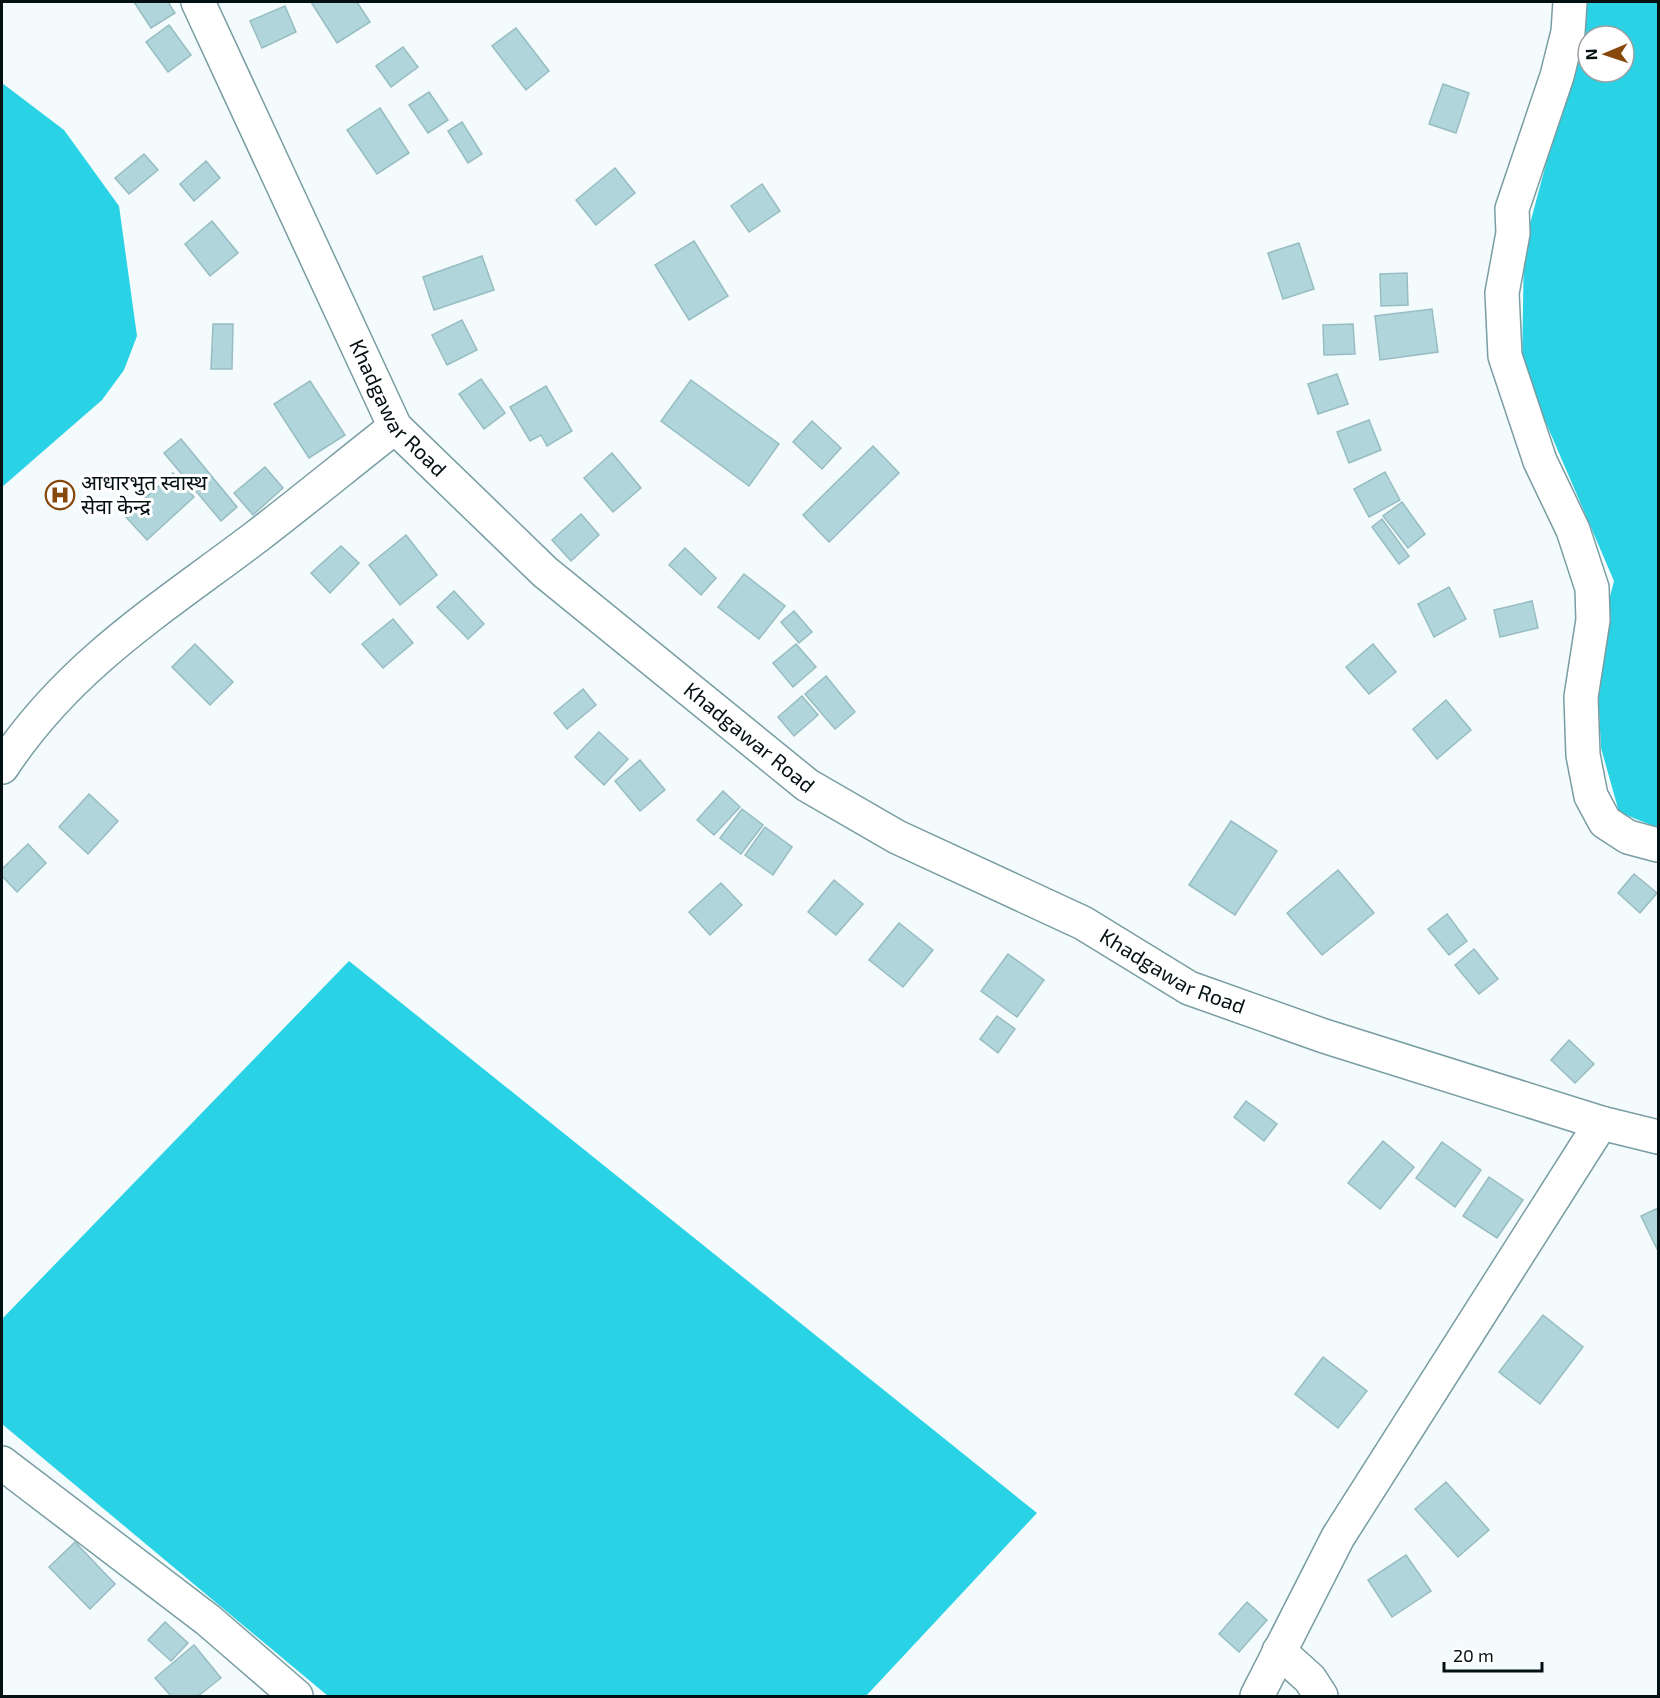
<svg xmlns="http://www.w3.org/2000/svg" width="1660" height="1698" font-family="'Exo 2','Noto Sans Devanagari',sans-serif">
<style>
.forest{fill:#29d2e5;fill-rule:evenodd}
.building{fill:#b0d6db;stroke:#97bdc2;stroke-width:1.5}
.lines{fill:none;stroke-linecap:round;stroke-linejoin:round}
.minor-casing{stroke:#789da2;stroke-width:36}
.minor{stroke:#fff;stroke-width:33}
.labels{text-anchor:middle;stroke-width:6;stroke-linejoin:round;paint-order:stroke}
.street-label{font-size:21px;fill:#041113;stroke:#fff}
.poi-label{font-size:21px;fill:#041113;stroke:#fff;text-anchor:start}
</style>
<rect width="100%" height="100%" fill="#f4fbfc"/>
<g class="forest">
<path d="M1584 2H1658V828L1619 812 1601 748 1596 651 1614 581 1522 367 1524 246 1564 97ZM1588 36H1624V72H1588Z"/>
<polygon points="2,83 64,130 119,206 137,336 124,370 102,400 2,487"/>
<polygon points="349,961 1037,1513 866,1696 328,1696 2,1424 2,1319"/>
</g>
<g class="building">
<polygon points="134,2 168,2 175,13 151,28"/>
<polygon points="311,2 357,2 370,22 337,43"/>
<polygon points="285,6 296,32 262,48 250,21"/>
<polygon points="169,25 191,55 168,72 146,42"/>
<polygon points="516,28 549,71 526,90 492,46"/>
<polygon points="403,47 418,67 391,87 376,66"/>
<polygon points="1443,84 1469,93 1456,133 1429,124"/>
<polygon points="429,92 448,120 428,133 409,105"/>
<polygon points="380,108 409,153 377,174 347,130"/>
<polygon points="462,122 482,154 468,163 448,131"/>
<polygon points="144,154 158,170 129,194 115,178"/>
<polygon points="206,161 220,178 194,201 180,184"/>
<polygon points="615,168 635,193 596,225 576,200"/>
<polygon points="762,184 780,211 749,232 731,206"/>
<polygon points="212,221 238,253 210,276 185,244"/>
<polygon points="694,241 728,296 689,320 655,265"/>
<polygon points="1299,243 1314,289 1283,299 1268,253"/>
<polygon points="482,256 494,290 434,310 423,277"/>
<polygon points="1407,273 1408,305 1381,306 1380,274"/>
<polygon points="1432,309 1438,352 1380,360 1375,316"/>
<polygon points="462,320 477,350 447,365 432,335"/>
<polygon points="213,324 233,324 232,369 211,369"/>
<polygon points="1353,324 1355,354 1324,355 1323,325"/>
<polygon points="1337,374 1348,404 1318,414 1308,384"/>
<polygon points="481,379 505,413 484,429 459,394"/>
<polygon points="691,380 779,444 749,486 661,421"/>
<polygon points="310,381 345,435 309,458 274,404"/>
<polygon points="546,386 572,431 547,446 541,435 530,441 510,407"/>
<polygon points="1369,420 1381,450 1349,463 1337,432"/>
<polygon points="812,421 841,448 822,469 793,442"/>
<polygon points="181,439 237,507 221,521 164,453"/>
<polygon points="873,446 899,473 829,542 803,515"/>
<polygon points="612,453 641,488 613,512 584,478"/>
<polygon points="265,467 283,488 253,515 234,493"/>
<polygon points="1385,472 1400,500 1369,517 1354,489"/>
<polygon points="173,473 194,497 147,540 125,516"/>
<polygon points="1402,502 1425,534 1408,548 1383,516"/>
<polygon points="581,514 599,535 571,561 552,540"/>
<polygon points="1382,519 1409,556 1399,564 1372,527"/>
<polygon points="406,535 437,575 400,605 369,565"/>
<polygon points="341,546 359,563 330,593 311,573"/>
<polygon points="685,548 716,578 701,595 669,565"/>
<polygon points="744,574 785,606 759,639 718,607"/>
<polygon points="1449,587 1466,619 1434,637 1418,604"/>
<polygon points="454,591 484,624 468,639 437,607"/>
<polygon points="1532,601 1538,628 1500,637 1494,610"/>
<polygon points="794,611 812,632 799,643 781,622"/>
<polygon points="393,619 413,643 383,668 362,644"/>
<polygon points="195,644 233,682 210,705 172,667"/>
<polygon points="796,644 816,667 793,687 773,663"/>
<polygon points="1373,644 1396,672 1369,694 1346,667"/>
<polygon points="826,676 855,712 835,729 805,694"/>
<polygon points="583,689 596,705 567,729 554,713"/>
<polygon points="802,696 818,715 794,736 778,717"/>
<polygon points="1446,700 1471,730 1437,759 1413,729"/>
<polygon points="599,732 628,759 604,785 575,757"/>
<polygon points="640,760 665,790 640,811 615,781"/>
<polygon points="723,791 740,807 714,835 697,820"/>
<polygon points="89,794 118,821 88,854 59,827"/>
<polygon points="742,809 763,825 741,854 720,838"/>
<polygon points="1231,821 1277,851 1235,915 1189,885"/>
<polygon points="765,827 792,847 773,875 745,855"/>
<polygon points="28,844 46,863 17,892 2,876 2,869"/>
<polygon points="1338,870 1374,913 1322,955 1287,913"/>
<polygon points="1634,874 1657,893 1640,913 1618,893"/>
<polygon points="834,880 863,904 836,935 808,912"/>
<polygon points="721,883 742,905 710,935 689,912"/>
<polygon points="1447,914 1467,941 1449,955 1428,929"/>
<polygon points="899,923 933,950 903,987 869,960"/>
<polygon points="1474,949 1498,979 1479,994 1455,965"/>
<polygon points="1008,954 1044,980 1017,1017 981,991"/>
<polygon points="997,1016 1015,1029 998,1053 980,1039"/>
<polygon points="1569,1040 1594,1064 1575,1083 1551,1060"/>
<polygon points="1246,1101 1277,1124 1264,1141 1234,1117"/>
<polygon points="1383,1141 1414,1167 1380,1209 1348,1183"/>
<polygon points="1442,1142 1481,1170 1455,1207 1416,1178"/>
<polygon points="1489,1177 1523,1200 1497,1238 1463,1216"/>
<polygon points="1658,1208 1658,1251 1641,1216"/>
<polygon points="1543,1315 1583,1347 1540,1404 1499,1372"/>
<polygon points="1323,1357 1367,1391 1338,1428 1295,1394"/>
<polygon points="1446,1482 1489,1530 1458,1557 1415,1509"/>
<polygon points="75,1542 115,1584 90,1609 49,1567"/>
<polygon points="1406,1555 1431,1591 1392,1617 1368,1580"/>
<polygon points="1247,1602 1267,1620 1239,1652 1219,1634"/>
<polygon points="165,1622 188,1643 171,1661 148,1640"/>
<polygon points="194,1645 221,1678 198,1696 171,1696 155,1678"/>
</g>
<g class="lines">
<g class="minor-casing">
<g id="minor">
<path id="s1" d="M198 2 395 427 545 572 807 785 897 837 1083 923 1189 988 1324 1036 1601 1123 1658 1137"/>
<polyline points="1570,2 1568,32 1557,76 1512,209 1513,233 1502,293 1505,356 1540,461 1573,530 1592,588 1593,620 1581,697 1583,755 1591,796 1605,822 1628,837 1658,845"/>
<path d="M2 767C69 665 161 609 256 537 303 501 349 463 395 427"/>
<polyline points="2,1463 208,1620 296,1696"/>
<polyline points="1279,1651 1310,1679 1321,1696"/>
<polyline points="1257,1696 1338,1537 1601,1123"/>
</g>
</g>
<use href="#minor" class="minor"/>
</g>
<defs>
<g id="hospital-ring" transform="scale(1.5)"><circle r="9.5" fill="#fff" stroke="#87480c" stroke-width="1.5"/><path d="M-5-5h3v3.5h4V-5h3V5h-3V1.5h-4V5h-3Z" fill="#87480c"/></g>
</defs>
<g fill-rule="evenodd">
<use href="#hospital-ring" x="60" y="495"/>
</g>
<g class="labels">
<g class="street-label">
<text dy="7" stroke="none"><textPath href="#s1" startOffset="454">Khadgawar Road</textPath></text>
<text dy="7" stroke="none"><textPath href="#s1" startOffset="940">Khadgawar Road</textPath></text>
<text dy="7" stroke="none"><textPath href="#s1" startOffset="1426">Khadgawar Road</textPath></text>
</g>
<g class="poi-label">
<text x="81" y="490">आधारभुत स्वास्थ<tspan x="81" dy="24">सेवा केन्द्र</tspan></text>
</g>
</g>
<rect width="1660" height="1698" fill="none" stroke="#041113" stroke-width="6"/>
<g transform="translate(1606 54) rotate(268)"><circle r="28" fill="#ffffff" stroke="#9ba0a1" stroke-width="1.5"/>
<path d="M0-4.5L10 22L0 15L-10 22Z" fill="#87480c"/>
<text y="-9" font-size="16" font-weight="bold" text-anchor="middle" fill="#041113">N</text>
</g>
<path d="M1444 1662v9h98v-9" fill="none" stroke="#041113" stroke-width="3"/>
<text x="1453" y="1662" font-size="18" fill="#041113" stroke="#ffffff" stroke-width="4.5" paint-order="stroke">20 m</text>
</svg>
